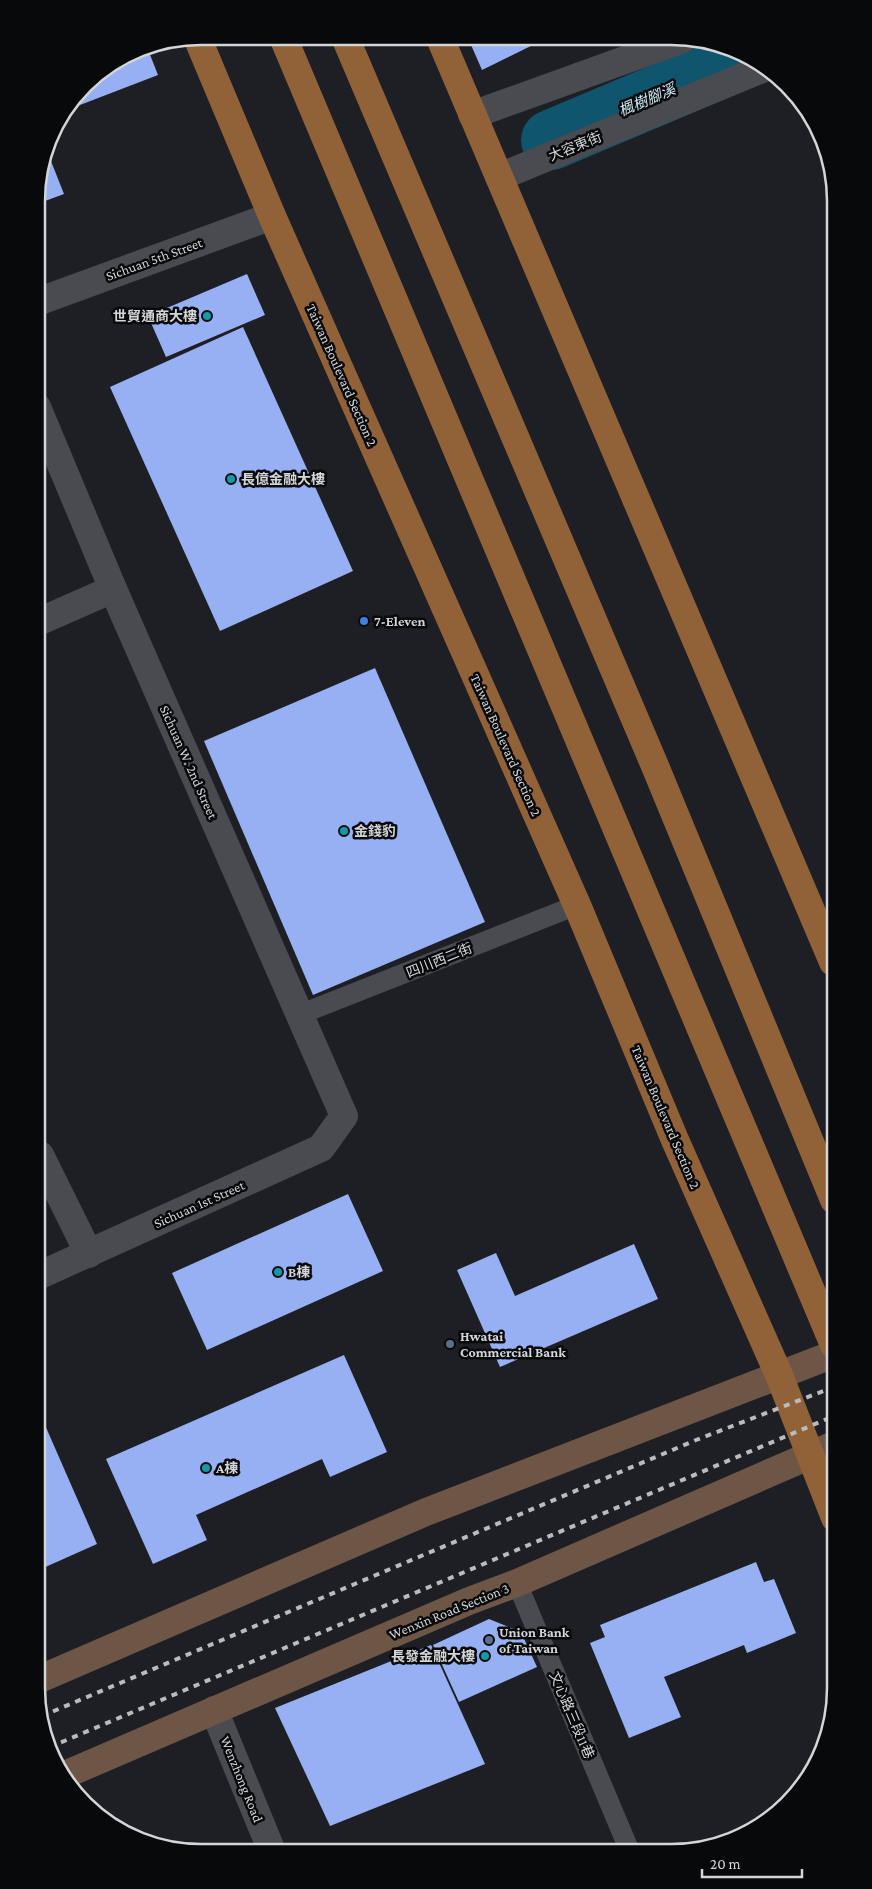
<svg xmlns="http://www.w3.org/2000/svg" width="872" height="1889" font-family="'Crimson Pro','Noto Sans TC',serif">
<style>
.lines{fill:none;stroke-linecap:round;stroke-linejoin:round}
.river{stroke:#0f556d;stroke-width:60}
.building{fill:#97b0f3}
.lane{stroke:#494b51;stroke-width:20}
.street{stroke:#494b51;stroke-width:28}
.secondary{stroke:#6d5645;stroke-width:28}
.primary{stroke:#916138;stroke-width:28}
.rail{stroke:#babbbe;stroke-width:4;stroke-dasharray:6 6;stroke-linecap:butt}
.culture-dot{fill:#0f9aa8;stroke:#08090b;stroke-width:2}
.shop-dot{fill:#3f7fe0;stroke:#08090b;stroke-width:2}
.service-dot{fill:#5c6f8a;stroke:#08090b;stroke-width:2}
.labels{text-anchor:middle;stroke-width:5;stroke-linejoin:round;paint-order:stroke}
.street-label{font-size:14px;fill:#d4d5d8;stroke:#08090b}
.poi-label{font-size:14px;font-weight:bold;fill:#d4d5d8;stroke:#08090b;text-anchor:start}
.water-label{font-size:15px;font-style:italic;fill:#cde7f2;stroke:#08090b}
.rim{fill:none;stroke:#d4d5d8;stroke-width:2.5}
</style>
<rect width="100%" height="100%" fill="#1d1f24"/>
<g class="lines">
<polyline class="river" points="551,140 743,59"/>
</g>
<g class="building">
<polygon points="468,38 547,38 482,70"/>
<polygon points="147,47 158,75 67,110 92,77 138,49"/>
<polygon points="47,151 64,194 37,204 37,190"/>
<polygon points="247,274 265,315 166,357 148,316"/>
<polygon points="243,327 353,571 220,631 110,387"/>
<polygon points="375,668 485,922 313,995 204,741"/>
<polygon points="348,1194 383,1271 207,1350 172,1273"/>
<polygon points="634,1244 658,1299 500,1367 457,1270 496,1253 515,1296"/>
<polygon points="344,1355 387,1452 330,1477 322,1459 196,1515 207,1540 153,1564 106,1459"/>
<polygon points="41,1416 97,1544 41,1569"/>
<polygon points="756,1562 764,1582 774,1579 796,1633 747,1653 744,1645 664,1677 681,1717 629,1738 590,1643 605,1637 600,1625"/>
<polygon points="489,1619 521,1632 537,1667 459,1702 433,1645"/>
<polygon points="431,1645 485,1764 330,1826 275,1708"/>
</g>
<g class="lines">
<g class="lane">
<polyline points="301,1014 577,905"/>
<polyline points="517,1583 628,1847"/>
</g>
<g class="street">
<polyline points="472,115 683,39"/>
<polyline points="499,177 762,69"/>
<polyline points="37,302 272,216"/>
<polyline points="37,407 113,589 344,1116 321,1148 40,1275"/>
<polyline points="38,622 113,589"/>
<polyline points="40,1155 89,1254"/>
<polyline points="214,1710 271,1849"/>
</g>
<g class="secondary">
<polyline points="42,1678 426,1512 834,1354"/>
<polyline points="62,1776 469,1601 517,1583 834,1445"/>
</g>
<g class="primary">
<polyline points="197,37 272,216 577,905 675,1140 779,1375 835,1518"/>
<polyline points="283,37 834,1345"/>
<polyline points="345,37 655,766 834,1200"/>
<polyline points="440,38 833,962"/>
</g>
<g class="rail">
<polyline points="42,1716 696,1440 834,1387"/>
<polyline points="50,1747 834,1416"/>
</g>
</g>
<g class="culture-dot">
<circle cx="207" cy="316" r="5"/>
<circle cx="231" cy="479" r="5"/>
<circle cx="344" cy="831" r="5"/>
<circle cx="278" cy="1272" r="5"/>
<circle cx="206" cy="1468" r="5"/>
<circle cx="485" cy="1656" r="5"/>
</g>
<circle class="shop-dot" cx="364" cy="621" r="5"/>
<g class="service-dot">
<circle cx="450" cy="1344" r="5"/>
<circle cx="489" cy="1640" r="5"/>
</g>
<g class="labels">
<g class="street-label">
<text transform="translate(575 146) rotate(-22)" y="5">大容東街</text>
<text transform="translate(154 259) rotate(-20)" y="5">Sichuan 5th Street</text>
<text transform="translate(342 375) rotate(66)" y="5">Taiwan Boulevard Section 2</text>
<text transform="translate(506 745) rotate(66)" y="5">Taiwan Boulevard Section 2</text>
<text transform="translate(189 762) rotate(66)" y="5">Sichuan W. 2nd Street</text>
<text transform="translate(439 960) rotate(-22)" y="5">四川西二街</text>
<text transform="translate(666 1117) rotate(67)" y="5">Taiwan Boulevard Section 2</text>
<text transform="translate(199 1204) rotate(-24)" y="5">Sichuan 1st Street</text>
<text transform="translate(449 1611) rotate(-22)" y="5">Wenxin Road Section 3</text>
<text transform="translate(572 1715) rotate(67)" y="5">文心路三段11巷</text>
<text transform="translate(242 1779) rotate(68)" y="5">Wenzhong Road</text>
</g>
<g class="poi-label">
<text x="197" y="321" text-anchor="end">世貿通商大樓</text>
<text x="241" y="484">長億金融大樓</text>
<text x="374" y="626">7-Eleven</text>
<text x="354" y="836">金錢豹</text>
<text x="288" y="1277">B棟</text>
<text x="460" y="1341">Hwatai<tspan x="460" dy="16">Commercial Bank</tspan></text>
<text x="216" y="1473">A棟</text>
<text x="499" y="1637">Union Bank<tspan x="499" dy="16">of Taiwan</tspan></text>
<text x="475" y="1661" text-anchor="end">長發金融大樓</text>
</g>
<g class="water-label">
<text transform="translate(647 100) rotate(-23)" y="5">楓樹腳溪</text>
</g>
</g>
<path d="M0 0H872V1889H0ZM201 45H671A156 156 0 0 1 827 201V1688A156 156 0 0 1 671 1844H201A156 156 0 0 1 45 1688V201A156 156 0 0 1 201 45Z" fill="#08090b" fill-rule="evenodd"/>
<path class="rim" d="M201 45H671A156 156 0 0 1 827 201V1688A156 156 0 0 1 671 1844H201A156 156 0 0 1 45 1688V201A156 156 0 0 1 201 45Z"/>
<path d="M702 1869v8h100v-8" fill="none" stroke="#d4d5d8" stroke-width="2.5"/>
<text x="710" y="1869" font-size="15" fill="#d4d5d8" stroke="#08090b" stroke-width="4" paint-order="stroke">20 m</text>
</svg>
